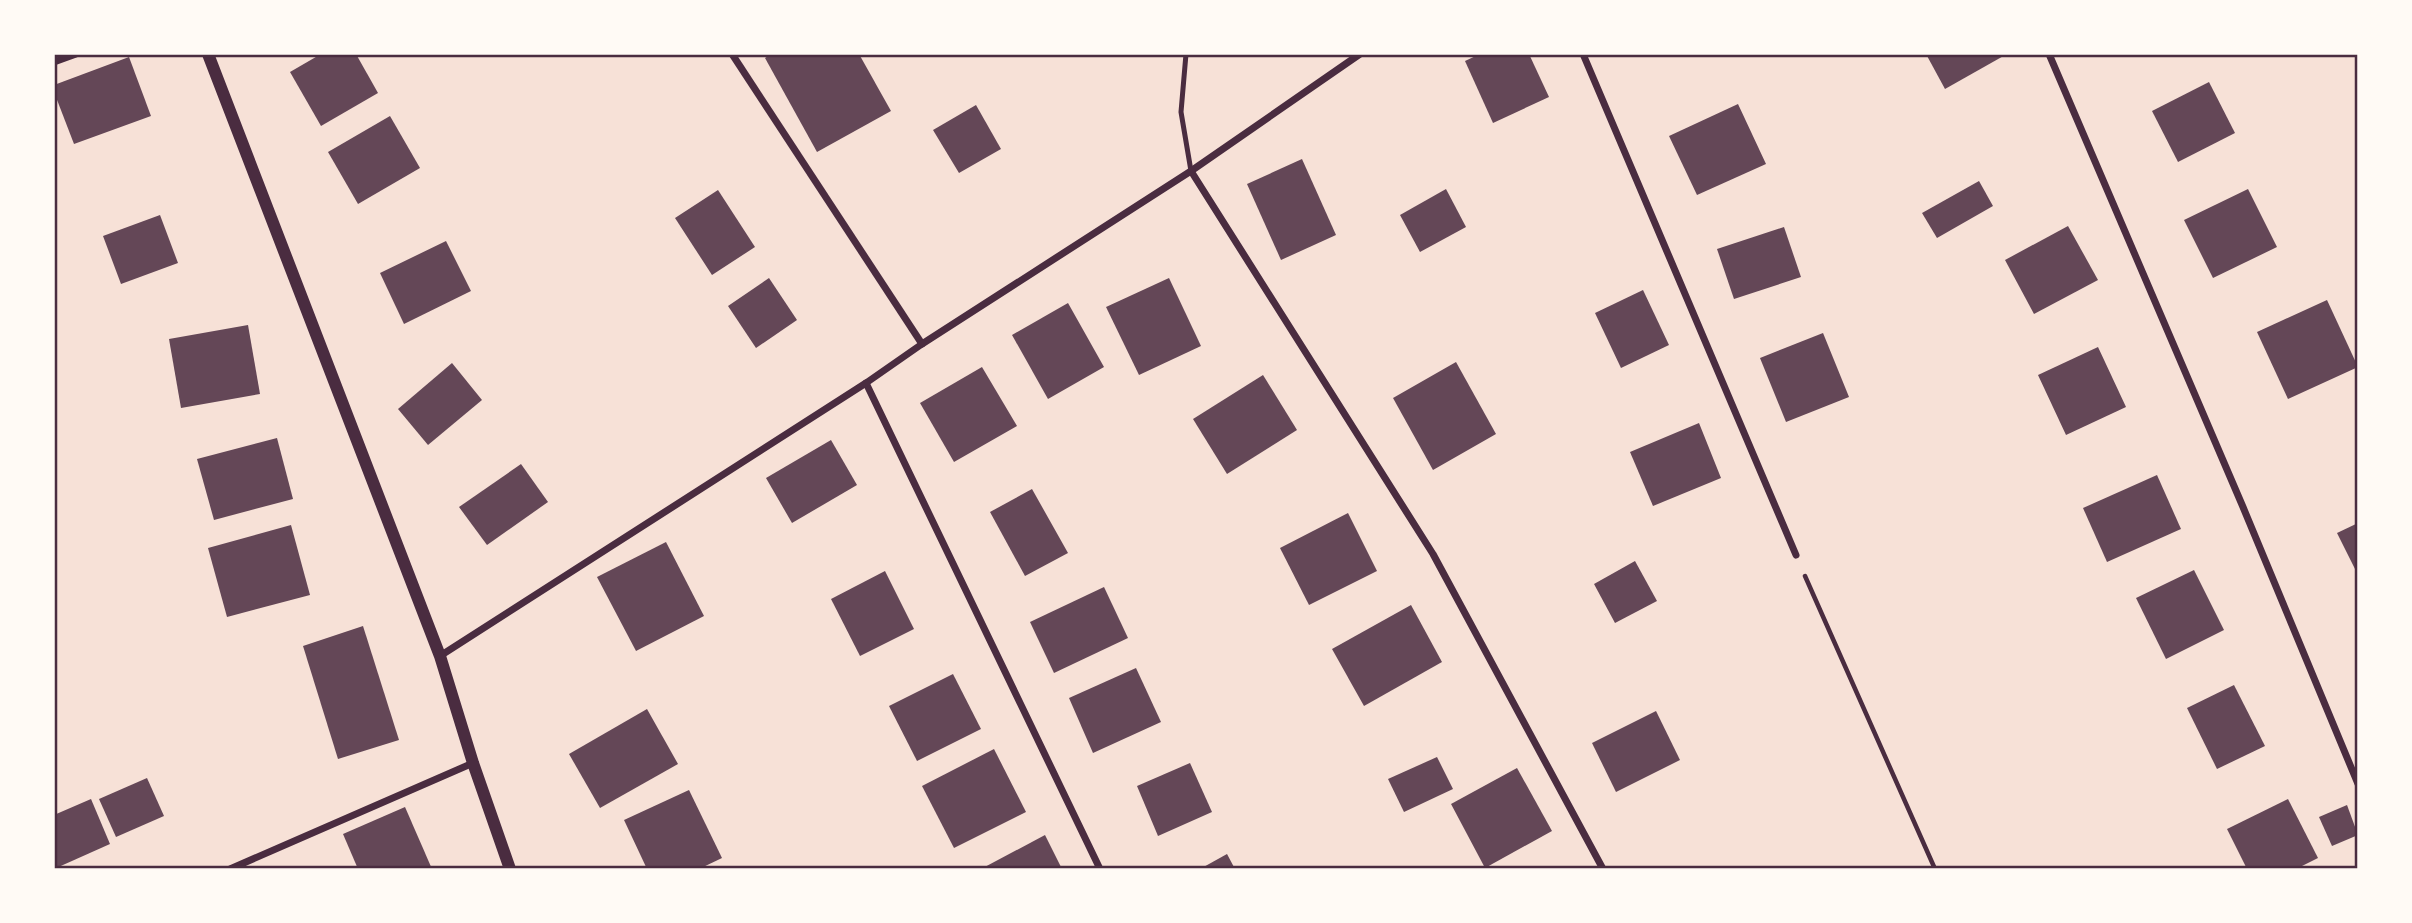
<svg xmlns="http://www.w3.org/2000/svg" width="2412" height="923" font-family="'Sofia Sans Condensed',sans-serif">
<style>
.building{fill:#644757}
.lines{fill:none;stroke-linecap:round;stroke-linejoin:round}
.path{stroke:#4a2c40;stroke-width:4.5}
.service{stroke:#4a2c40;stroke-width:5}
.minor{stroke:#4a2c40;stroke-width:7}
.tertiary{stroke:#4a2c40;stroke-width:12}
.neatline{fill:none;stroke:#4a2c40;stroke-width:2.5}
</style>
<rect width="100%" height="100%" fill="#f7e1d7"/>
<g class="building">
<polygon points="321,54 356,54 378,93 321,126 290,72"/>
<polygon points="771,54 859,54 891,111 817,152 765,58"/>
<polygon points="1480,54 1529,54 1549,97 1493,123 1465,61"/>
<polygon points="1926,54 2007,54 1945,89"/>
<polygon points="129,57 151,116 74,144 54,92 54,85"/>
<polygon points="2209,82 2235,133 2178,162 2152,111"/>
<polygon points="1738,104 1766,164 1697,195 1669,136"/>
<polygon points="976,105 1001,149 959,173 933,130"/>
<polygon points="390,116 420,168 358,204 328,152"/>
<polygon points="1302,159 1336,235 1281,260 1247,184"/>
<polygon points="1979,181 1993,206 1937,238 1922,213"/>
<polygon points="1446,189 1466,227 1420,252 1400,215"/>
<polygon points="2248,189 2277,247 2213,278 2184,220"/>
<polygon points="718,190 755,247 712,275 675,218"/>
<polygon points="160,215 178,263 121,284 103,236"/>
<polygon points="2068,226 2098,280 2034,314 2005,260"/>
<polygon points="1784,227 1801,277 1734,299 1717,249"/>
<polygon points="446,241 471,291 404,324 380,273"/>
<polygon points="769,278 797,320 756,348 728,306"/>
<polygon points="1169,278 1201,346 1139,375 1106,307"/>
<polygon points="1643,290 1669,345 1621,368 1595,313"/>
<polygon points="2327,300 2358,367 2288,399 2257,332"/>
<polygon points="1068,303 1104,367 1048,399 1012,335"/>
<polygon points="248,325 260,394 181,408 169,339"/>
<polygon points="1823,333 1849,397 1786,422 1760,358"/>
<polygon points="2098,347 2126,407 2066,435 2038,375"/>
<polygon points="1456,362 1496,434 1433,470 1393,398"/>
<polygon points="452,363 482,400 428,445 398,409"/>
<polygon points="982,367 1017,426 954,462 920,403"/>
<polygon points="1263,375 1297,430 1227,474 1193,419"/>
<polygon points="1699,423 1721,478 1653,506 1630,452"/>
<polygon points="277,438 293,499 214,520 197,459"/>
<polygon points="831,440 857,485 792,523 766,478"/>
<polygon points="521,464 548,502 487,545 459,507"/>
<polygon points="2157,475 2181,529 2107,562 2083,508"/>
<polygon points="1032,489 1068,553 1025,576 990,512"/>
<polygon points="1348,513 1377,571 1309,605 1280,548"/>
<polygon points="2358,523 2358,575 2337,533"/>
<polygon points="291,525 310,595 227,617 208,548"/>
<polygon points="666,542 704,616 636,651 597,577"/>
<polygon points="1635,561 1657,601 1615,623 1594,584"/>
<polygon points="2194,570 2224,630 2166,659 2136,598"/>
<polygon points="885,571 914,629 860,656 831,599"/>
<polygon points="1104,587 1128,638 1054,673 1030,622"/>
<polygon points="1411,605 1442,662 1364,706 1332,649"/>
<polygon points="363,626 399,740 338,759 303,646"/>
<polygon points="1136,668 1161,722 1093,753 1069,698"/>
<polygon points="953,674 981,729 917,761 889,706"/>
<polygon points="2234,685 2265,746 2217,769 2187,708"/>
<polygon points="647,709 678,764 600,808 569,754"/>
<polygon points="1656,711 1680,760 1616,792 1592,743"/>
<polygon points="994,749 1026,812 954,848 922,786"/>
<polygon points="1437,757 1453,789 1404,812 1388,779"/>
<polygon points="1190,763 1212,812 1158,836 1137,786"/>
<polygon points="1517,768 1552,831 1485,868 1451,804"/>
<polygon points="147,778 164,816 116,837 99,799"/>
<polygon points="689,790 722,858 699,869 647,869 624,820"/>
<polygon points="91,799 110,844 54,869 54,815"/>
<polygon points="2288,799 2318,858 2296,869 2247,869 2227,829"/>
<polygon points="2347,805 2358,835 2332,846 2319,817"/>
<polygon points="405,807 432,869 358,869 343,834"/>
<polygon points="1045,835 1062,869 981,869"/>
<polygon points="1227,854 1235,869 1200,869"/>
</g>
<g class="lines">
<polyline class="path" points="1805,576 1935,869"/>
<polyline class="service" points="1186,54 1181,112 1191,171"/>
<g class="minor">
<polyline points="732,54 922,344"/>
<polyline points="1583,54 1796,555"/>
<polyline points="2049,54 2243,507 2358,784"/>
<polyline points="54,62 76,54"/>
<polyline points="1191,171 1433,554 1603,869"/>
<polyline points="866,383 1100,869"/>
<polyline points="440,656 866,383 922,344 1191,171 1360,54"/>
<polyline points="230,869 473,763"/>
</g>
<polyline class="tertiary" points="208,54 440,656 473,763 510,869"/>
</g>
<rect width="2412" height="923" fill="none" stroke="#fffaf5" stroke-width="112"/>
<rect x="56" y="56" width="2300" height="811" class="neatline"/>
</svg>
